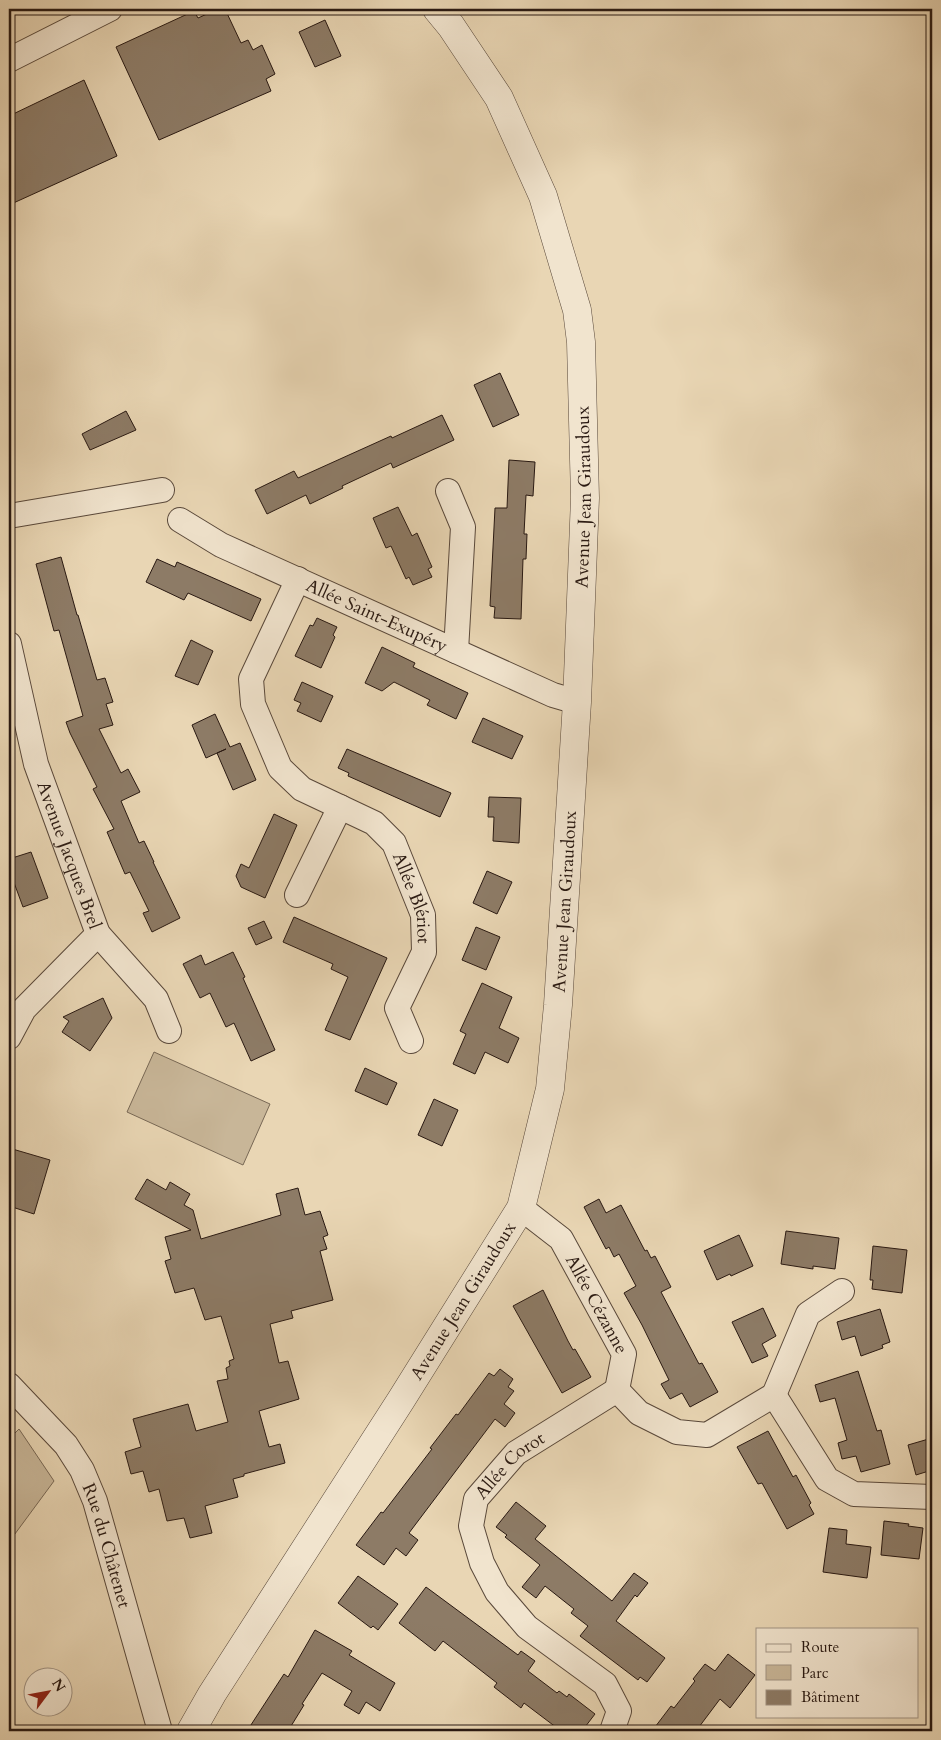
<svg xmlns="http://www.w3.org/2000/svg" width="941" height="1740" font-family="Cardo,serif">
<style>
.green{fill:#c8b698;stroke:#786855}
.building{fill:#8d7b66;stroke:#291912}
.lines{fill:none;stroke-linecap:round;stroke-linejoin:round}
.minor-casing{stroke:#59483a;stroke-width:26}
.tertiary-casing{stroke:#59483a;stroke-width:29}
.minor{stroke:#f1e4ce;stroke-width:24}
.tertiary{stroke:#f1e4ce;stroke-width:28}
.labels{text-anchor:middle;stroke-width:4;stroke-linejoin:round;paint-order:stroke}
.street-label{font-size:18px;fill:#291912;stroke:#f1e4ce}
</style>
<rect width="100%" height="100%" fill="#e9d6b4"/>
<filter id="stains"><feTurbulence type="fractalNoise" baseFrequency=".004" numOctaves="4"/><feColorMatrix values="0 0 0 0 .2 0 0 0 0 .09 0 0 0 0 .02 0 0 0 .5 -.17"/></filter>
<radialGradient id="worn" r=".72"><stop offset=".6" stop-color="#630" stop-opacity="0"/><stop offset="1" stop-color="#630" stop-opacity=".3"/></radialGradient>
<g class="green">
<polygon points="154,1052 270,1104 243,1165 127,1112"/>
<polygon points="19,1429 54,1481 9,1542 9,1439"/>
</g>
<g class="building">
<polygon points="218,9 225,9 241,43 248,40 253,50 262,45 275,74 266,79 271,91 159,140 116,47 194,11 198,18"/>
<polygon points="325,20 341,56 315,67 299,32"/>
<polygon points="84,80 117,156 9,205 9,116"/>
<polygon points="500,373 519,415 493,427 474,385"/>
<polygon points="126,411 136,430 90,450 82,434"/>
<polygon points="442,415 454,440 393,468 391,463 342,486 343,488 310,504 306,495 267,514 255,490 294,471 298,478 391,436 392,438"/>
<polygon points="509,460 535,462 533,496 526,495 524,534 527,534 526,559 523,559 521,619 494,618 495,607 490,606 495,508 507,508"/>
<polygon points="398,507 412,536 417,533 432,567 428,569 432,577 413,585 409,577 406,579 391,546 386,548 373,518"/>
<polygon points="61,557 77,615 78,615 97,680 105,678 113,702 106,704 113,725 99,729 121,773 128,769 140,792 121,801 139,843 144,841 154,862 153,862 180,918 152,932 143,913 149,911 130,872 125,874 107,832 114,829 93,789 97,787 70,733 66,722 83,716 59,630 54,631 36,564"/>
<polygon points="157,559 175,567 177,562 261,599 251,621 188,593 184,600 146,582"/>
<polygon points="317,618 337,627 333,635 335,637 321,668 295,656 310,625 313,626"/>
<polygon points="191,640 213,651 198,685 175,676"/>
<polygon points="382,647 415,663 413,667 468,693 456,719 427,705 430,700 394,682 382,691 365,683"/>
<polygon points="302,682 333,696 321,722 297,711 301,703 294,700"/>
<polygon points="215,714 230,747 240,743 256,780 233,790 217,753 226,749 206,758 192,725"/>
<polygon points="483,718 523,736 512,759 472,742"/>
<polygon points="347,749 451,793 440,817 348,776 349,773 338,768"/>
<polygon points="489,797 521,798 519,843 493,841 494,817 488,817"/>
<polygon points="274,814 297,825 265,898 241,887 236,876 241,864 249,868"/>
<polygon points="31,852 48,898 23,907 9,869 9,859"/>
<polygon points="487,871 512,882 497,914 473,903"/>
<polygon points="294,917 387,958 350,1040 325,1030 348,977 331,969 333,964 283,942"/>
<polygon points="264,921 272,938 256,945 248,928"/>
<polygon points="476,927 500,937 486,970 462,960"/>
<polygon points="233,952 245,977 243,978 275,1050 251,1061 234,1023 226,1027 210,993 200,998 183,964 201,955 205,965"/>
<polygon points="482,983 512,997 499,1028 519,1038 508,1063 485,1052 475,1074 453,1064 466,1034 460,1031"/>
<polygon points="103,998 112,1018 90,1051 62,1032 69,1021 63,1017"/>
<polygon points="365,1068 397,1083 387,1105 355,1091"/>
<polygon points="434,1099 458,1110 442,1146 418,1135"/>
<polygon points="9,1148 50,1160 34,1214 9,1206"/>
<polygon points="147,1179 166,1190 170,1182 190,1194 184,1205 193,1210 201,1239 281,1215 276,1194 298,1188 305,1215 320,1211 328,1235 323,1237 327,1249 320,1251 333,1300 291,1311 293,1318 270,1324 279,1363 288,1361 299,1399 259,1411 269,1447 280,1444 285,1463 244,1474 244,1476 233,1479 238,1497 205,1506 212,1533 190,1538 184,1518 167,1521 159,1489 149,1492 143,1471 131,1474 125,1452 141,1447 133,1419 188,1404 196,1431 228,1422 217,1381 228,1379 226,1368 230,1366 229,1361 234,1359 221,1316 205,1320 194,1288 175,1293 165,1261 171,1259 165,1237 191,1230 135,1199"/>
<polygon points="599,1199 606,1213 621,1205 645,1251 647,1250 651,1258 655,1256 671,1287 661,1292 699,1364 702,1363 718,1392 690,1407 682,1393 670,1399 661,1384 669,1380 642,1325 624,1293 636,1286 619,1254 614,1257 609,1247 606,1249 584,1207"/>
<polygon points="786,1231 839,1238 835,1269 813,1266 813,1269 781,1264"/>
<polygon points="739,1235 753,1266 731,1276 730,1274 717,1280 704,1251"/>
<polygon points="873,1246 907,1250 902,1293 872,1289 873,1280 870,1280"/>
<polygon points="543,1290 568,1341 573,1350 575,1349 591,1377 562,1393 513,1306"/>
<polygon points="763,1308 776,1336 762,1344 768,1356 752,1363 732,1322"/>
<polygon points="880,1309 890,1342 882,1345 883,1348 861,1356 855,1336 842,1340 837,1322"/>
<polygon points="500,1369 513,1379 508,1387 514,1391 504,1404 515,1413 505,1427 495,1419 409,1533 418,1540 406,1556 396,1548 384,1565 356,1545 381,1512 383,1513 432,1449 430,1448 456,1414 458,1415 489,1373 494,1376"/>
<polygon points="858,1371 877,1431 881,1430 890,1464 861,1472 856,1456 842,1459 838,1443 847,1440 835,1398 820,1402 815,1385"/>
<polygon points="768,1431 793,1477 796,1475 811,1503 809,1505 814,1514 787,1529 762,1483 758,1484 737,1447"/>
<polygon points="932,1438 932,1470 916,1475 908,1445"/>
<polygon points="516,1502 546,1526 535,1539 612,1601 634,1573 648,1583 637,1597 635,1595 616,1621 665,1658 647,1682 640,1677 638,1680 580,1636 588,1626 571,1613 574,1609 545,1586 536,1598 522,1587 540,1565 505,1537 507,1535 496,1527"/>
<polygon points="884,1521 909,1524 908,1526 923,1528 919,1559 881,1555"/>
<polygon points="829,1528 847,1530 846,1544 871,1547 867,1578 823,1572"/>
<polygon points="358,1576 398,1604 378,1630 373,1626 371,1628 338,1603"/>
<polygon points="426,1587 518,1655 521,1651 535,1661 528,1671 557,1693 559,1691 567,1697 569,1694 595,1714 582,1731 561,1731 524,1703 521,1708 494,1687 497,1683 443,1641 435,1651 399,1623"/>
<polygon points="315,1630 352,1651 349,1655 395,1683 380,1711 366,1702 359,1714 344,1705 352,1691 322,1673 302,1704 304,1705 288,1731 247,1731 284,1674 288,1677"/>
<polygon points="728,1654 755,1675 730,1708 720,1699 696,1731 652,1731 671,1706 674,1708 695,1681 693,1679 705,1664 715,1671"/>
</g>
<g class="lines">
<g class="minor-casing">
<g id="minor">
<polyline points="9,60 110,9"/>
<polyline points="448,491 463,527 456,651"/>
<polyline points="9,516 162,490"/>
<path id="s1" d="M180 520 221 545 553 695 577 702"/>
<path id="s2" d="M298 579 251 679 253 704 280 768 302 789 374 823 394 843 423 915 424 952 397 1008 411 1041"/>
<path id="s3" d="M9 644 36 764 98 934 24 1009 9 1037"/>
<polyline points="297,895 340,807"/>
<polyline points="98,934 156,999 169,1031"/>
<path id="s4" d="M521 1208 561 1239 624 1354 617 1390 639 1413 677 1432 707 1435 774 1395 827 1479 854 1494 932 1497"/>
<path id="s5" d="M9 1385 66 1445 82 1470 95 1501 160 1731"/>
<polyline points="774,1395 808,1314 842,1291"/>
<path id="s6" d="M612 1731 619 1711 605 1684 527 1627 497 1592 482 1563 471 1526 476 1499 516 1453 617 1390"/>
</g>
</g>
<g class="tertiary-casing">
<g id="tertiary">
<path id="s7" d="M191 1731 212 1694 401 1400 521 1208 550 1089 558 1005 577 702 585 498 581 342 577 310 543 196 499 98 451 26 437 9"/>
</g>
</g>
<use href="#minor" class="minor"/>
<use href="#tertiary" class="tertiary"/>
</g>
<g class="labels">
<g class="street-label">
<text dy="6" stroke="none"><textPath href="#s7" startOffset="1334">Avenue Jean Giraudoux</textPath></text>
<text dy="6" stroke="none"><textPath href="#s1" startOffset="219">Allée Saint-Exupéry</textPath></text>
<text dy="6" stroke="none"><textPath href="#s3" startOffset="220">Avenue Jacques Brel</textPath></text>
<text dy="6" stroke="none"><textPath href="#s2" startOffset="402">Allée Blériot</textPath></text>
<text dy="6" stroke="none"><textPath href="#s7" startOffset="929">Avenue Jean Giraudoux</textPath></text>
<text dy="6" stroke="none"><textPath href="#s7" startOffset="509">Avenue Jean Giraudoux</textPath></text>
<text dy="6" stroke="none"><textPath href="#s4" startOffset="125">Allée Cézanne</textPath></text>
<text dy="6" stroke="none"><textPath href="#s6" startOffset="341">Allée Corot</textPath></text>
<text dy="6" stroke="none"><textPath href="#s5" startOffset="192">Rue du Châtenet</textPath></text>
</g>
</g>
<rect width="941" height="1740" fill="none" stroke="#e9d6b4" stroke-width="30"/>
<rect x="10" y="10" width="921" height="1720" fill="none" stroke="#291912" stroke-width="2.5"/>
<rect x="15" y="15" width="911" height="1710" fill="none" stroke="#291912"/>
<rect x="756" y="1628" width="162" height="90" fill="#f1e4ce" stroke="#a19383"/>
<rect x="766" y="1644" width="25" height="8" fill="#f1e4ce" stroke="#a19383"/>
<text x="801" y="1652" font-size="15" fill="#291912">Route</text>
<rect x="766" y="1665" width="25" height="15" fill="#c8b698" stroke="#a19383"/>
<text x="801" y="1678" font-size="15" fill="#291912">Parc</text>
<rect x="766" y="1690" width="25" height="15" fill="#8d7b66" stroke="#a19383"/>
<text x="801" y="1702" font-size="15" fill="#291912">Bâtiment</text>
<g transform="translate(48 1692) rotate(58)"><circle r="24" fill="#f1e4ce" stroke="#a19383"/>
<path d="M0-4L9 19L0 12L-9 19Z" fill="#8f2418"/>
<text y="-8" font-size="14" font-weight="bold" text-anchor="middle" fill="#291912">N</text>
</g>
<rect width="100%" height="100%" filter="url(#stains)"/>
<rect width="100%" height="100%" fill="url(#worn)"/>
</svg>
